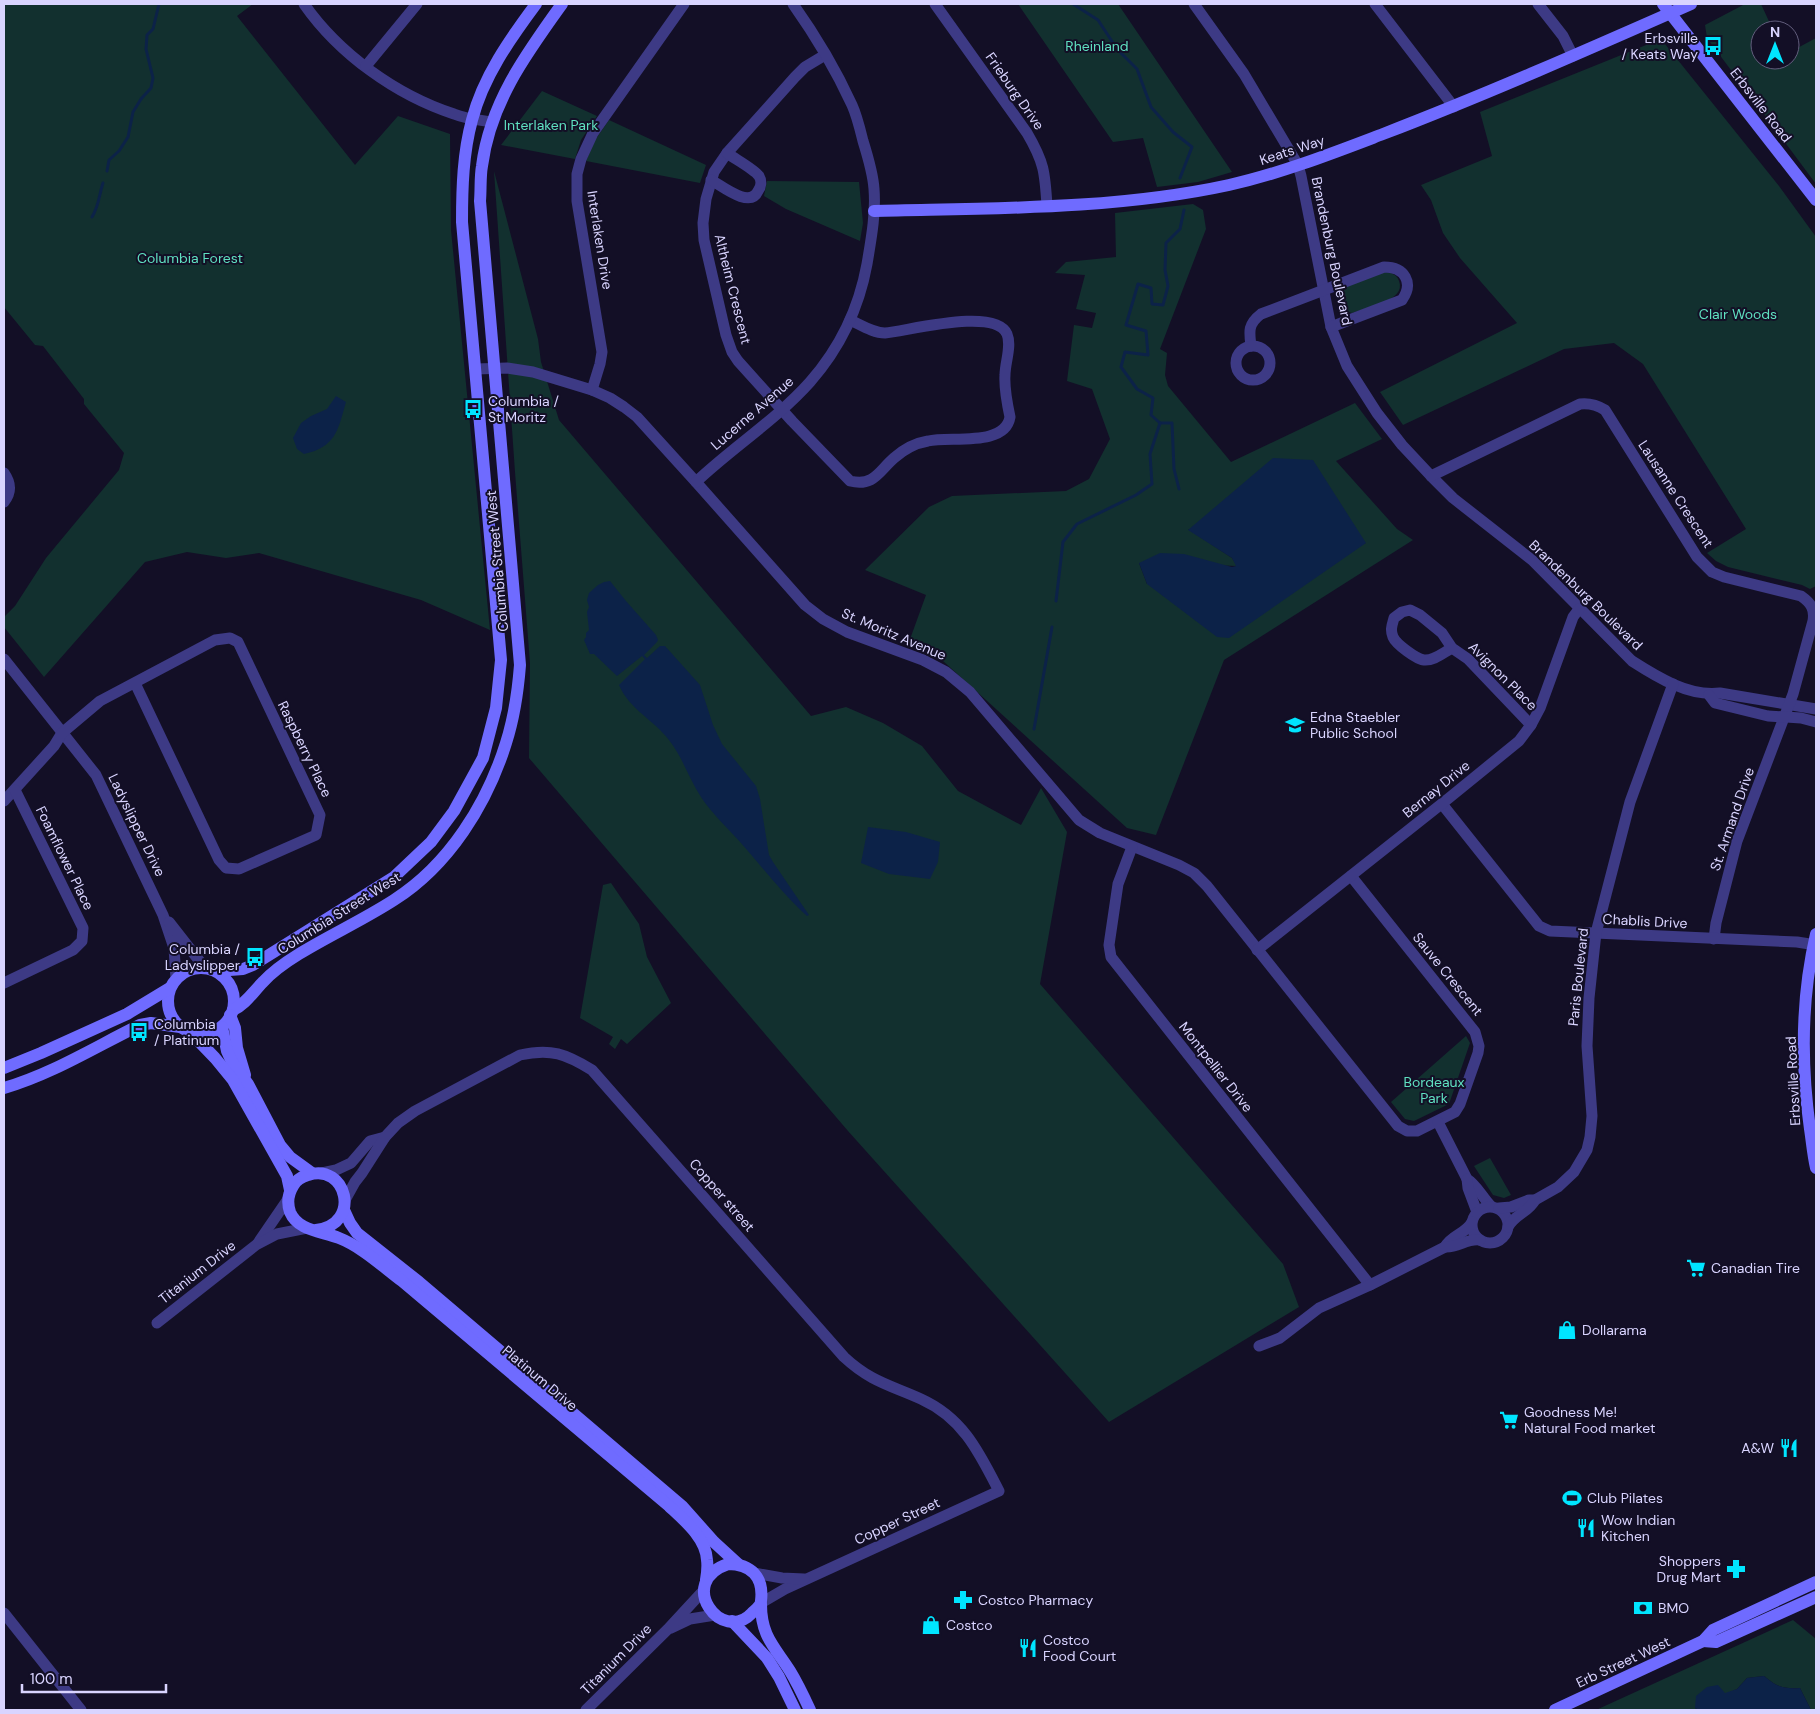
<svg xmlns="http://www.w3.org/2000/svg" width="1820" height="1714" font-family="'DM Sans',sans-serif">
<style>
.green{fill:#12302f;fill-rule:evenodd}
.water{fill:#0c2248}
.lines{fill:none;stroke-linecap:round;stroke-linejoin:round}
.stream{stroke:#0c2248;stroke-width:3}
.street{stroke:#3d3a85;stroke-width:11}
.secondary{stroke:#6f6bff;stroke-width:12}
.labels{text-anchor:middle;stroke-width:4;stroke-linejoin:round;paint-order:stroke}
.poi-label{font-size:14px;fill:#d9d4ff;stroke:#130f26;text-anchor:start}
.park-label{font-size:14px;fill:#5fe0c0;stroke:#130f26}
.street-label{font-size:14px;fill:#d9d4ff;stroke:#130f26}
</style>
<rect width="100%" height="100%" fill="#130f26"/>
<g class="green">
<polygon points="4,4 253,4 237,16 355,165 398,116 450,134 451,230 490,630 421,600 259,553 226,558 187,552 145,562 44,677 4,627 4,617 15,606 46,558 119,470 124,453 84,404 84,399 43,346 35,345 4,307"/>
<polygon points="1018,4 1118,4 1232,172 1198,182 1157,187 1143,138 1113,142"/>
<polygon points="1745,4 1761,4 1773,30 1760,30 1760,60 1790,60 1790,52 1816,38 1816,184 1707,38 1705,25"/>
<polygon points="1661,39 1779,186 1816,237 1816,586 1810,589 1802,585 1728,567 1716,561 1707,553 1746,529 1643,364 1614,343 1564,349 1403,425 1380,392 1517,323 1460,258 1443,233 1431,200 1421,185 1492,156 1480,112"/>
<polygon points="542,91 597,116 581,140 575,159 501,145"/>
<polygon points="609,120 706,165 700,183 586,161 595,140"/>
<polygon points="494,171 538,339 541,362 559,420 811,716 846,707 883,723 922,746 958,791 1021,825 1041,788 1067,832 1040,984 1283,1264 1299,1307 1109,1422 848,1131 529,758 530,663 515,472"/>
<polygon points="767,181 859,182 863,223 860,241 786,209 764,196"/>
<path d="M1193 204 1203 210 1206 229 1160 349 1167 353 1165 375 1168 386 1231 462 1355 403 1382 439 1336 461 1397 529 1413 540 1224 660 1156 835 1127 828 932 651 909 642 926 595 865 570 929 507 952 496 1066 491 1089 479 1110 439 1092 389 1067 381 1074 325 1092 328 1096 313 1076 309 1085 275 1055 273 1066 262 1116 257 1115 213ZM1188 529 1366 543 1147 584 1139 563 1237 566 1232 558Z"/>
<path d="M1383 272C1390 272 1397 274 1399 281 1407 301 1365 308 1352 313 1340 310 1335 300 1339 289Z"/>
<polygon points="611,883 639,924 647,957 671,1003 627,1044 621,1039 615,1049 609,1044 613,1037 580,1018 603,885"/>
<polygon points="1466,1036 1470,1043 1449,1104 1414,1121 1405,1119 1391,1102"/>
<polygon points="1490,1158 1511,1195 1504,1198 1493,1195 1474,1166"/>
<path d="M1793 1620 1816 1639V1710H1811L1800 1688C1783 1689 1777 1687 1764 1676L1747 1678 1737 1689 1695 1708 1699 1710H1596Z"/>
</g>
<g class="water">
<path d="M336 396 346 402C338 430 336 447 304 454L297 449 293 438 301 423 311 416 327 409Z"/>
<polygon points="1273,458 1313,460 1366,543 1229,638 1217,637 1147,584 1139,563 1160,553 1184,554 1232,567 1236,566 1232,558 1188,530"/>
<path d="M610 581 626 601 656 635 658 640 657 642 644 655 647 658 660 646H665L700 685 713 725 722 744 756 786 760 799 769 855 773 862 809 915 807 916C782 893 763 868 741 843 727 827 712 814 701 797 689 779 683 758 669 740 654 720 629 709 619 685L645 659 642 656 617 676 594 654H590L584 640 586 637V633L589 630 587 612 589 607 587 600 589 593 598 585 604 582Z"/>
<polygon points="868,827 906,832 940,842 938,862 930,879 889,874 861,863"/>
<path d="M1764 1676C1777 1687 1783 1689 1800 1688L1811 1710H1699L1695 1708 1696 1696 1707 1687 1718 1685 1725 1693 1737 1689 1747 1678Z"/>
</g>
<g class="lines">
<g class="stream">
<polyline points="1073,4 1098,20 1117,49 1137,69 1151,107 1173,132 1192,147 1180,178"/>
<polyline points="107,171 109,160 119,151 128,137 133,112 141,99 151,88 153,78 146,49 147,35 153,29 159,4"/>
<path d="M92 217C99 206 99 195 103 183"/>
<polyline points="1179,489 1174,469 1172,423 1160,423 1151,415 1153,398 1137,389 1121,367 1125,352 1148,355 1146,331 1126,325 1138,284 1151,288 1152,304 1163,305 1168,286 1165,270 1166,243 1180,229 1184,210"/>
<polyline points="1056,601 1063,542 1077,524 1136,495 1152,484 1150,454 1160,423"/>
<polyline points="1034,729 1052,627"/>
</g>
<g class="street">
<path d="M304 4C339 54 396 95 454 114 466 119 479 120 492 122"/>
<path d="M935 4 1027 133C1044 162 1045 172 1047 206"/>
<path d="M1194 4 1244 74 1298 165 1301 176 1331 327 1347 366 1377 413 1402 445 1431 476 1453 498 1532 560 1632 661C1657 677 1689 697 1720 693L1816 709"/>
<polyline points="1375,4 1454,107"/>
<polyline points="1538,4 1563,36 1573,56"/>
<path d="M825 55 805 67 795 77 727 153 714 172 706 199 703 223 704 240 726 335 732 352 738 361 792 421 850 481C874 487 879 471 894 458 903 450 916 443 928 441 951 436 1005 447 1010 417 1007 403 1004 389 1005 375 1005 362 1012 346 1007 334 995 307 908 331 885 333 873 333 861 325 850 320"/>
<polyline points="366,66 417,4"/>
<path d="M711 180C722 186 750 209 758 191 761 187 762 181 759 176 754 169 735 159 727 153"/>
<path d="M1251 346C1249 331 1248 324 1261 314L1384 267C1405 267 1414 283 1402 300L1331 327"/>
<circle cx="1253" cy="363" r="17"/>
<polyline points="476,369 507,368 533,372 592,390 610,398 624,407 637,417 696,482 805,605 823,619 847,632 923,660 946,672 970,692 1079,820 1100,833 1179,865 1194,873 1207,886 1398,1126 1407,1131 1417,1131 1455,1112 1460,1104 1478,1053 1479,1046 1475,1032 1351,876"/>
<polyline points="592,390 600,364 602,352 577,201 577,174 581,159 593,133 684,4"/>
<path d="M4 473C11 483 12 492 4 502"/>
<path d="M1431 476 1580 404C1589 403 1597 405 1605 410L1697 557 1712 572 1724 577 1801 596C1811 603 1815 609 1813 621L1793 694 1737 841 1716 923 1714 939"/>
<path d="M696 482C733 447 776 420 810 382 839 349 859 308 867 264 871 240 876 214 874 189 873 173 868 157 863 141 860 129 857 116 852 105 836 70 815 35 793 4"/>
<path d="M1452 648C1444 652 1434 661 1424 660 1416 659 1396 644 1393 637 1390 630 1392 625 1394 618L1402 612 1410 610 1420 615 1442 633 1452 648 1468 659 1531 725"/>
<polyline points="4,659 96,775 163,915 174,948 176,979"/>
<polyline points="1709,695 1715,703 1768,716 1801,718 1816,722"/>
<polyline points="4,801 54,746 62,733 100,701 215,640 230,638 238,642 320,815 316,835 239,869 226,868 219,860 135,683"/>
<polyline points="1442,804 1539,926 1550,931 1797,942 1816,945"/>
<polyline points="1132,847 1118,884 1109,945 1111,957 1370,1285"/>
<polyline points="169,922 205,968"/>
<polyline points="1257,950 1449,798 1519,741 1531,725 1540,708 1573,617 1579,609"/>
<polyline points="4,983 73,950 82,941 83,928 15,790"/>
<path d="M1438 1122 1467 1179C1476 1184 1483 1198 1491 1206"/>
<polyline points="322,1173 336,1170 351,1163 370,1141 385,1137"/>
<polyline points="1467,1179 1468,1188 1477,1212"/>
<path d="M345 1200 355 1182 362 1173 385 1137 398 1123 415 1111 520 1055C551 1048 566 1054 592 1070L844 1357C871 1382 890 1385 921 1399 963 1418 979 1452 999 1491L785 1589 761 1603"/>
<circle cx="1490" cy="1225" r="18"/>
<polyline points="1499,1208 1511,1207 1529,1200 1535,1200 1558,1187 1574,1172 1587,1150 1590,1137 1592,1116 1587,1046 1589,998 1596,933 1630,802 1673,684"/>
<path d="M1508 1227C1515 1214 1529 1212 1535 1200"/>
<polyline points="258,1243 288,1199"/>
<path d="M1445 1247C1451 1235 1466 1234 1472 1222"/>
<polyline points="157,1323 256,1245 277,1234 307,1228"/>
<path d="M1259 1346 1280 1338 1319 1308 1370 1285 1445 1247C1458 1248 1467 1238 1480 1240"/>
<polyline points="754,1573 782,1578 804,1579"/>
<polyline points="4,1613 81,1710"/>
<polyline points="671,1628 690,1619 715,1615"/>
<polyline points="586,1710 668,1629 704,1590"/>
</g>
<g class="secondary">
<polyline points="1663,4 1816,200"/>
<path d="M874 211C991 208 1114 210 1229 185 1282 173 1333 153 1383 134 1487 94 1589 49 1691 4"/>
<path d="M1816 934C1801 998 1801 1065 1810 1129 1812 1142 1813 1155 1816 1168"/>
<circle cx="201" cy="1001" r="33"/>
<path d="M216 971 243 969 253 965 394 877 431 842 454 811 483 758 496 708 501 660 462 222C462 188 463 153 472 120 483 77 510 39 536 4"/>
<path d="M233 1010C246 1004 253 992 263 982 273 971 286 962 299 954 330 935 363 920 394 900 449 865 487 804 506 743 514 718 518 691 520 665L480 201C481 189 480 177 482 166 490 103 526 54 562 4"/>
<polyline points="230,1015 235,1028 237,1048 245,1075"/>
<polyline points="222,1027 227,1051 232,1062 248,1084 280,1145 290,1157 312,1173"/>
<polyline points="190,1032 215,1058 233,1080 287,1176 290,1190"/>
<polyline points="4,1068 41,1053 127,1014 170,988"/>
<path d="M4 1088C52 1074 95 1047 140 1025L151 1023 180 1027"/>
<polyline points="344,1210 350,1223 357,1233 419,1282 682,1506 714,1542 738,1564"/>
<path d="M316 1230C363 1224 346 1162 308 1175 301 1177 296 1180 293 1186 288 1194 287 1203 290 1212 298 1231 321 1231 339 1238 362 1247 382 1266 402 1281L669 1506C684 1520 706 1538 707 1560 708 1567 707 1574 706 1580"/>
<path d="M728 1564C751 1564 764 1577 761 1601 761 1606 756 1609 752 1613 722 1645 675 1582 728 1564Z"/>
<path d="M761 1604C761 1636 774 1646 790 1671 798 1684 804 1697 810 1710"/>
<polyline points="732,1621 767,1658 779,1677 795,1710"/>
<polyline points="1703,1641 1716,1642 1816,1597"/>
<polyline points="1555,1710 1703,1641 1713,1630 1816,1582"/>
</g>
</g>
<defs>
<g id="bus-bare" transform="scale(1.5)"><path d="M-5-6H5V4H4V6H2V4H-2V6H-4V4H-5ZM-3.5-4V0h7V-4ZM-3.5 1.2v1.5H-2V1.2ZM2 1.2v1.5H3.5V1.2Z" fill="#00e5ff" stroke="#130f26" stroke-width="2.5" paint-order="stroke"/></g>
<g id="school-bare" transform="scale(1.5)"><path d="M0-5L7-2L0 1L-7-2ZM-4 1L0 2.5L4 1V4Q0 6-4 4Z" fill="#00e5ff" stroke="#130f26" stroke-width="2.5" paint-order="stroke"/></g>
<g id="supermarket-bare" transform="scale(1.5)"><path d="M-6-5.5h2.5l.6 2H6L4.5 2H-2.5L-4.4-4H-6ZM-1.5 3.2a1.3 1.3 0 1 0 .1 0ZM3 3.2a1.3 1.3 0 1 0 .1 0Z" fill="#00e5ff" stroke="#130f26" stroke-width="2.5" paint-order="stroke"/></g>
<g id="shop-bare" transform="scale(1.5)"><path d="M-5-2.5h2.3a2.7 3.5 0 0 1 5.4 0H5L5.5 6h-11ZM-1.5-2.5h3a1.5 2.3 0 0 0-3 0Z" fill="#00e5ff" stroke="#130f26" stroke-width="2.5" paint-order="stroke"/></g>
<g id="restaurant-bare" transform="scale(1.5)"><path d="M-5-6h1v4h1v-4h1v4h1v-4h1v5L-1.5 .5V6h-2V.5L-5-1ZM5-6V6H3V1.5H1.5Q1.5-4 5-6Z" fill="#00e5ff" stroke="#130f26" stroke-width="2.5" paint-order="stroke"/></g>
<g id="stadium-bare" transform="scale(1.5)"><path d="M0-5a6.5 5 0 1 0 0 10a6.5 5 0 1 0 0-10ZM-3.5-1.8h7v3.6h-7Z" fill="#00e5ff" stroke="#130f26" stroke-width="2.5" paint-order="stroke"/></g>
<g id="pharmacy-bare" transform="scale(1.5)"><path d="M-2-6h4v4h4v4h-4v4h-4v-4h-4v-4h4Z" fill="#00e5ff" stroke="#130f26" stroke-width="2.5" paint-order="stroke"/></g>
<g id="bank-bare" transform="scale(1.5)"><path d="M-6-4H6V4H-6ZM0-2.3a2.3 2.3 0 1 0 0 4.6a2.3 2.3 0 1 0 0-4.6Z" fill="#00e5ff" stroke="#130f26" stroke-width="2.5" paint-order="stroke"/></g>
</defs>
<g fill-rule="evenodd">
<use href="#bus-bare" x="1713" y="46"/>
<use href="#bus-bare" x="473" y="409"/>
<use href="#school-bare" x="1295" y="725"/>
<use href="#bus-bare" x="255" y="957"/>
<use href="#bus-bare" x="139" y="1032"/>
<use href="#supermarket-bare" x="1696" y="1268"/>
<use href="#shop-bare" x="1567" y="1330"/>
<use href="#supermarket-bare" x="1509" y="1420"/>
<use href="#restaurant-bare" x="1789" y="1448"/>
<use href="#stadium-bare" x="1572" y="1498"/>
<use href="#restaurant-bare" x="1586" y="1528"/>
<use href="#pharmacy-bare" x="1736" y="1569"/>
<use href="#pharmacy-bare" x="963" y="1600"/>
<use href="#bank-bare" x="1643" y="1608"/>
<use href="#shop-bare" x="931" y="1625"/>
<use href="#restaurant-bare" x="1028" y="1648"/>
</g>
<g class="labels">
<g class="poi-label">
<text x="1698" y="43" text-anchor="end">Erbsville<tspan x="1698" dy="16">/ Keats Way</tspan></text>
<text x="488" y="406">Columbia /<tspan x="488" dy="16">St Moritz</tspan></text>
<text x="1310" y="722">Edna Staebler<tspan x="1310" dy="16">Public School</tspan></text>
<text x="240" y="954" text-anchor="end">Columbia /<tspan x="240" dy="16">Ladyslipper</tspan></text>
<text x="154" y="1029">Columbia<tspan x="154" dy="16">/ Platinum</tspan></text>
<text x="1711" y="1273">Canadian Tire</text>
<text x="1582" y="1335">Dollarama</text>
<text x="1524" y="1417">Goodness Me!<tspan x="1524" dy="16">Natural Food market</tspan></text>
<text x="1774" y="1453" text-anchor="end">A&amp;W</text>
<text x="1587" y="1503">Club Pilates</text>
<text x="1601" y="1525">Wow Indian<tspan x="1601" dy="16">Kitchen</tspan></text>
<text x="1721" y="1566" text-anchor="end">Shoppers<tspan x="1721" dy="16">Drug Mart</tspan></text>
<text x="978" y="1605">Costco Pharmacy</text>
<text x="1658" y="1613">BMO</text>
<text x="946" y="1630">Costco</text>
<text x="1043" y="1645">Costco<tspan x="1043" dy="16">Food Court</tspan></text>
</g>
<g class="park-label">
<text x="1097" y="51">Rheinland</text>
<text x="551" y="130">Interlaken Park</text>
<text x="190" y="263">Columbia Forest</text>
<text x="1738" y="319">Clair Woods</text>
<text x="1434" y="1087">Bordeaux<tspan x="1434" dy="16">Park</tspan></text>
</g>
<g class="street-label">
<text transform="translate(1015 91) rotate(55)" y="5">Frieburg Drive</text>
<text transform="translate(1761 105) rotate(52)" y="5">Erbsville Road</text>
<text transform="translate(1292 150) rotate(-18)" y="5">Keats Way</text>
<text transform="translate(600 240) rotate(81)" y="5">Interlaken Drive</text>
<text transform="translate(1332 251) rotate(78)" y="5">Brandenburg Boulevard</text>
<text transform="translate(733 289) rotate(76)" y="5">Altheim Crescent</text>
<text transform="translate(752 413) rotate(-41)" y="5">Lucerne Avenue</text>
<text transform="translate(1676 494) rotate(57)" y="5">Lausanne Crescent</text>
<text transform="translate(497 561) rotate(-95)" y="5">Columbia Street West</text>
<text transform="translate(1586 595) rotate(44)" y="5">Brandenburg Boulevard</text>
<text transform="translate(894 634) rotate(23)" y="5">St. Moritz Avenue</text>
<text transform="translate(1503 676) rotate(45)" y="5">Avignon Place</text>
<text transform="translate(305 749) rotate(64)" y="5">Raspberry Place</text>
<text transform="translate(1436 789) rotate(-39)" y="5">Bernay Drive</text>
<text transform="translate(1732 819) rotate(-71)" y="5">St. Armand Drive</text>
<text transform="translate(137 825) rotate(64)" y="5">Ladyslipper Drive</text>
<text transform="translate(65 858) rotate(64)" y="5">Foamflower Place</text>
<text transform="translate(339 913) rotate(-32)" y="5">Columbia Street West</text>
<text transform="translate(1645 921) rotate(3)" y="5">Chablis Drive</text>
<text transform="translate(1448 974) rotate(51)" y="5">Sauve Crescent</text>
<text transform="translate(1578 977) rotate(-84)" y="5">Paris Boulevard</text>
<text transform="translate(1216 1067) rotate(52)" y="5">Montpellier Drive</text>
<text transform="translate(1793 1081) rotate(-93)" y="5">Erbsville Road</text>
<text transform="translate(722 1195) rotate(49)" y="5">Copper street</text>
<text transform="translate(197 1272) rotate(-38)" y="5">Titanium Drive</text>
<text transform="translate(540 1378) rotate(40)" y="5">Platinum Drive</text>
<text transform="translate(897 1521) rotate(-25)" y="5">Copper Street</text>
<text transform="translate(616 1659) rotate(-45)" y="5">Titanium Drive</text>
<text transform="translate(1623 1662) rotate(-25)" y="5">Erb Street West</text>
</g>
</g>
<rect width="1820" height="1714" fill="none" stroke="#d9d4ff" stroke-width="10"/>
<g transform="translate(1775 45)"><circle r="24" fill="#130f26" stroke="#625e7d"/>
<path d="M0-4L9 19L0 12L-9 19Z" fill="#00e5ff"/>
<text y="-8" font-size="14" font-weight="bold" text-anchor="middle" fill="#d9d4ff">N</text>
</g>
<path d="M22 1684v8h144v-8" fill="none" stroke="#d9d4ff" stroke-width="2.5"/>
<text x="30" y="1684" font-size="15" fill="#d9d4ff" stroke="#130f26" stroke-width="4" paint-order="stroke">100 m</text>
</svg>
